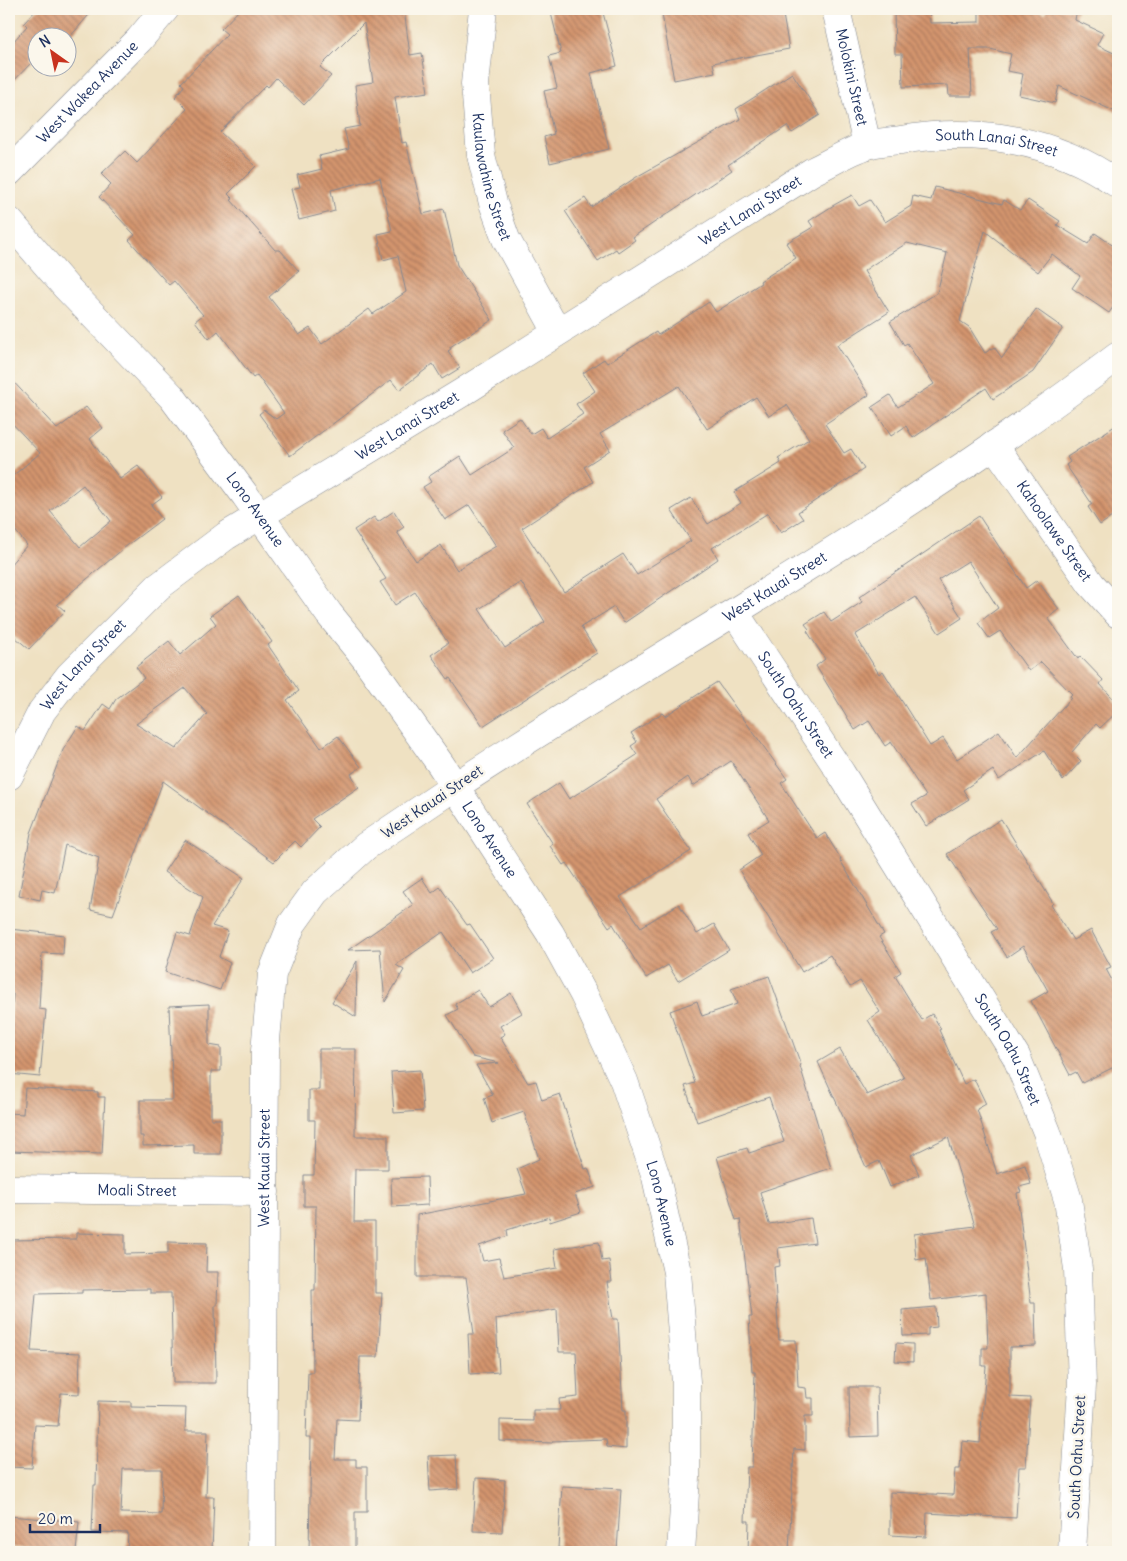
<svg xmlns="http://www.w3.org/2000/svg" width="1127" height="1561" font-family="Delius,sans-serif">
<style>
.building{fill:url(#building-back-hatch);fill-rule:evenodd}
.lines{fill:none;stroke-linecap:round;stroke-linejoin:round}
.minor-casing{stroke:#858890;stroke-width:29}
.tertiary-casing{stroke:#858890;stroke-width:29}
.minor{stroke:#fff;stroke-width:28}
.tertiary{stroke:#fff;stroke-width:28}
.labels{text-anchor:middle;stroke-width:5;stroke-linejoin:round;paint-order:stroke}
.street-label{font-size:15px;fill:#1b2f5e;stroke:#fbf7ec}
</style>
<defs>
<pattern id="building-back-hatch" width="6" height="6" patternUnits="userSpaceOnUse" patternTransform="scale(1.25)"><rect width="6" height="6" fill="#d3946d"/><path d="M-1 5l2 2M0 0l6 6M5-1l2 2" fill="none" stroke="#aa795d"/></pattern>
</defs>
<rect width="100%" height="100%" fill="#fbf7ec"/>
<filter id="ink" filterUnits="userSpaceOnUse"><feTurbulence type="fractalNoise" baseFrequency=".02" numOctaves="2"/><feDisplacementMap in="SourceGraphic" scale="10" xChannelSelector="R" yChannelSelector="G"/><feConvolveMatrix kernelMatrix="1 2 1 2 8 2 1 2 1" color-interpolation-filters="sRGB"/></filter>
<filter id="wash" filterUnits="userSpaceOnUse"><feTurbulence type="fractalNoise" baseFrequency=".0096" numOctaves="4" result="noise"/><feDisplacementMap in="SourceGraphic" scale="20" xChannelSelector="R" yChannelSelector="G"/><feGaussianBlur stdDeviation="1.12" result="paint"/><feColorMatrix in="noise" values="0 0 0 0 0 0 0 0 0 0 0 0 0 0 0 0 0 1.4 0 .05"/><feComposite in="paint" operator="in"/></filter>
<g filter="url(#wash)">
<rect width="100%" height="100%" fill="#efe1c2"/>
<g id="blocks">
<g class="building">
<polygon points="37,9 94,9 69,38 38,38 38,50 29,59 32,62 9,86 9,40 12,43 27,26 24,23"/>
<path d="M240 9H404L410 55 422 53 428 92 395 97 402 143 406 142 423 214 444 209 457 265 492 320 450 347 451 349 448 351 460 368 442 379 433 364 399 390 391 380 290 456 259 414 264 410 276 419 284 413 257 375 253 378 218 331 209 339 195 321 203 315 174 281 169 285 129 240 135 235 99 197 111 184 101 174 125 151 137 163 187 109 175 97 184 86 181 83 227 34 221 29ZM364 23 373 82 355 85 360 126 344 129 349 149 319 156 322 169 297 175 300 187 291 189 299 220 335 211 331 190 380 178 392 231 378 234 383 260 398 256 406 292 373 314 369 309 322 344 310 328 299 335 269 297 299 271 280 250H275L231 200 233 199 228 194 256 166 220 132 266 85 268 87 276 78 304 105 331 76 320 67Z"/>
<polygon points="550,9 602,9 617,66 591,73 609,149 550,163 544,137 554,134 544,91 557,88 549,56 561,53"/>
<polygon points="661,9 782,9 789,49 713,63 715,72 674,80"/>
<polygon points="894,9 929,9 930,23 979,22 979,9 1024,9 1046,14 1047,9 1077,9 1075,20 1103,33 1097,45 1118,55 1118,113 1059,86 1055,103 1019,95 1023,74 1007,71 1011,54 990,49 970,49 972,96 949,96 948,85 903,87 902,54 895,54"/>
<polygon points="792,73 820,115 792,133 787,126 728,165 732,170 633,237 635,240 618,252 616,249 598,261 565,211 585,198 591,207 638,176 740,119 736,109"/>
<path d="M935 187 1002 204 1004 200 1020 210 1028 200 1060 221 1057 225 1088 244 1095 233 1118 249V300L1109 313 1072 288 1080 276 1052 254 1038 272 985 231 960 321 969 327 985 353 994 347 1002 358 1036 309 1063 328 1033 372 993 399 986 388 913 438 906 426 891 436 872 407 890 395 898 407 934 384 907 343 904 345 890 322 937 293 947 253 907 243 872 265 864 271 889 312 837 345 869 395 825 424 844 453 851 449 864 469 798 512 803 519 781 533 768 513 712 548 718 559 624 623 614 607 581 627 597 653 483 726 450 678 448 679 431 655 448 643 415 592 395 605 380 582 386 579 354 530 374 517 378 522 394 511 404 527 397 532 416 561 441 545 457 570 496 546 469 505 445 520 423 487 431 482 428 477 460 456 472 475 514 448 502 430 520 418 531 434 541 428 547 438 583 414 576 404 595 391 583 373 604 359 607 363 656 332 658 335 709 302 716 312 761 283 760 281 796 258 786 243 813 227 809 221 834 205 852 195 859 206 870 200 885 222 911 206 913 196 931 200ZM679 386 707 429 756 397 769 416 787 405 809 439 778 458 781 463 734 492 741 503 708 524 691 498 671 510 691 541 637 575 623 554 564 592 522 528 593 482 584 467 610 450 600 434ZM521 582 545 622 505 648 479 609Z"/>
<path d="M9 377 57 429 86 407 103 428 90 439 120 479 138 466 162 497 151 505 162 519 129 544 57 604 65 611 29 649 9 632V566L27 545 9 523V479L40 453 9 420ZM83 485 111 521 80 547 50 511Z"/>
<polygon points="1118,424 1118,513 1100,525 1088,507 1092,504 1066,465 1070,462 1067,457"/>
<path d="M979 516 1026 588 1037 580 1059 609 1048 618 1078 659 1080 656 1103 680 1100 684 1118 704V711L1100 728 1096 724 1072 752 1081 761 1063 781 1044 751 999 780 993 770 963 790 969 799 926 826 912 804 926 796 891 742 885 746 869 721 855 730 816 666 825 659 807 631 809 629 805 624 824 612 831 622 862 602 859 597ZM968 561 998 608 978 623 989 638 1000 631 1029 671 1041 662 1072 694 1070 696 1071 698 1017 758 999 731 957 759 943 738 930 746 883 671 879 674 855 635 915 597 939 633 962 618 938 580Z"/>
<path d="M239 595 272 642 268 645 299 691 287 700 321 748 338 736 361 767 351 774 359 787 312 819 320 827 301 847 295 841 274 862 163 781 113 915 90 910 99 858 65 845 55 893 42 890 40 900 19 895 31 833 63 750 78 726 85 731 103 704 110 709 116 699 144 678 136 667 169 641 180 655 216 624 210 616ZM185 688 207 714 176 749 136 724Z"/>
<polygon points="717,682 787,779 781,783 817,838 825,833 841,859 840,860 884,934 879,937 901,972 895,976 922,1020 932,1014 941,1029 939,1030 964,1084 974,1079 986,1104 977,1109 997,1174 1025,1165 1031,1184 1019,1187 1021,1192 1017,1193 1031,1303 1035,1303 1036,1346 1010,1347 1010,1397 1030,1398 1026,1467 1019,1467 1016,1518 927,1513 926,1537 890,1535 890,1492 953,1495 955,1469 960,1469 962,1441 980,1443 986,1366 982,1366 982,1348 988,1348 986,1293 931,1300 926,1258 916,1260 914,1234 975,1226 948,1137 911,1155 919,1175 890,1187 879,1161 866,1167 818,1062 840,1049 867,1095 904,1078 868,1020 880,1012 860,981 850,987 830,955 802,972 739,870 761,855 748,833 769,820 731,761 693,786 688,777 656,799 691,851 620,897 641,927 679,904 697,934 714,924 729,950 678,981 668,965 646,978 613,924 609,927 566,863 563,865 550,846 553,844 527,804 559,783 569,799 637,755 631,746 637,742 631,733 662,713 665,716"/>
<polygon points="1001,819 1053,903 1051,905 1073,940 1091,930 1111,967 1106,969 1118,992 1118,1065 1082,1083 1076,1072 1070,1075 1031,1001 1048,991 1023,946 1007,957 991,932 997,929 947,854"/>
<polygon points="185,840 244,878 212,926 228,931 219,957 230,963 220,990 165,972 177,932 190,936 203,897 164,872"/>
<polygon points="422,878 432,893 440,887 467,925 470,924 493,958 470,973 443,932 396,965 404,970 385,1002 380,949 348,950 413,905 403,891"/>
<polygon points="9,929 64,935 63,954 42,953 39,1009 46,1010 40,1077 9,1074 9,1043 13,994 9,994"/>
<polygon points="357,961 356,1017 332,1002"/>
<polygon points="769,976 801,1065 800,1066 831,1168 760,1192 769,1224 811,1218 815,1243 778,1248 780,1266 774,1267 779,1340 796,1340 798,1387 806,1388 807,1398 813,1398 813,1416 805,1416 805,1450 794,1449 789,1552 748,1552 749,1521 745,1521 747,1467 752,1467 755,1372 752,1372 749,1317 752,1317 740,1219 736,1220 717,1157 747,1148 749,1153 784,1142 769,1097 697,1122 685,1086 695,1083 670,1011 697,1001 702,1016 737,1004 731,989"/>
<polygon points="478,990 489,1007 511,993 522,1013 500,1026 505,1034 500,1037 528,1083 536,1081 542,1100 560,1094 585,1169 588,1168 595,1187 575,1194 581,1212 550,1222 549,1217 507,1230 508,1236 479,1246 483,1261 499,1258 504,1277 557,1268 554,1249 599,1242 602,1261 609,1260 612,1282 607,1282 613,1319 618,1319 623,1410 626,1410 626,1449 607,1447 606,1439 552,1441 552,1443 500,1441 500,1420 533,1421 533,1410 560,1410 559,1399 578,1397 576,1352 559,1352 557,1309 496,1319 499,1372 470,1374 468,1334 474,1334 466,1277 417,1277 417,1215 526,1194 517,1169 539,1159 524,1112 492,1123 484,1098 493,1095 476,1065 499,1063 473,1057 447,1015 458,1009 455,1004"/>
<polygon points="209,1004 209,1045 221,1047 221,1071 211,1071 211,1119 221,1119 221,1154 194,1154 194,1145 143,1146 143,1136 140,1136 140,1100 173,1100 169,1006"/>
<polygon points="319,1049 356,1049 355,1136 388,1136 388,1169 355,1169 354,1222 375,1222 375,1293 382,1293 378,1357 360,1357 358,1420 337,1419 335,1459 356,1459 356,1467 367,1467 367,1512 355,1512 355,1552 309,1552 311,1438 306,1438 308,1372 313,1372 312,1290 315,1290 316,1206 304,1206 304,1175 314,1175 315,1120 309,1120 309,1090 319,1090"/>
<polygon points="420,1070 423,1111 394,1113 391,1072"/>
<polygon points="25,1088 98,1092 98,1097 105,1097 102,1154 9,1151 9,1113 23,1114"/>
<polygon points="427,1177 428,1205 392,1207 391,1178"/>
<polygon points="76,1233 125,1234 125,1254 168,1253 168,1242 207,1243 206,1272 218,1272 217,1305 215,1305 216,1383 173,1383 171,1293 150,1293 150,1289 82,1290 82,1293 36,1294 31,1351 80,1353 79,1394 61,1393 58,1426 35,1425 32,1468 9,1467 10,1240 76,1239"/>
<polygon points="936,1307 937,1327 928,1328 928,1335 903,1336 902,1310"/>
<polygon points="896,1343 913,1344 913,1362 895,1361"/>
<polygon points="849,1387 877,1387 878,1436 850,1437"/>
<path d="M98 1401 131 1402V1407L186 1408 185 1431H208L206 1497H214L212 1552H127L128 1533 92 1532 94 1485H96ZM123 1469H162L161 1514 121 1513Z"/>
<polygon points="456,1455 458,1489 430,1491 428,1456"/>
<polygon points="476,1478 505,1480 502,1532 473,1531"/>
<polygon points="562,1486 621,1489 617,1551 558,1548"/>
<polygon points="9,1516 79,1522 76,1552 9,1546"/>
</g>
</g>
</g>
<g filter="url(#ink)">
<use href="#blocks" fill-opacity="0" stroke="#858890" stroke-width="1"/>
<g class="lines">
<g class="minor-casing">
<g id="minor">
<path id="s1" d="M483 9 475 84 481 155 493 203 506 239 557 332"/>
<path id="s2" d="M836 9 867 145"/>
<path id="s3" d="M994 445 1091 584 1118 614"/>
<path id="s4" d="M735 613 841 773 1016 1056 1047 1132 1068 1200 1078 1269 1082 1385 1072 1552"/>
<path id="s5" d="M9 776 42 711 69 676 158 587 226 536 463 392 813 171C830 163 849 151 868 145 878 142 890 141 901 140 976 127 1055 139 1118 184"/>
<path id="s6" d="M9 1189 265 1192"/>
<path id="s7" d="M262 1552 265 1051 272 974 292 924 315 892 366 846 454 787"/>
</g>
</g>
<g class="tertiary-casing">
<g id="tertiary">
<path id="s8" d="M9 172 139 40 165 9"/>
<path id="s9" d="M9 221 66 287 172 397 245 495 329 614 365 658 441 765 550 933 584 995 624 1081 656 1177 677 1272 686 1382V1478L681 1552"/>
<path id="s10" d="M454 787C675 643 908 516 1118 356"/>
</g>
</g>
<use href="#minor" class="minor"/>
<use href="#tertiary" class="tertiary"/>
</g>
</g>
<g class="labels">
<g class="street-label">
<text dy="5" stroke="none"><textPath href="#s2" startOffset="70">Molokini Street</textPath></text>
<text dy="5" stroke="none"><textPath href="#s8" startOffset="112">West Wakea Avenue</textPath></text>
<text dy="5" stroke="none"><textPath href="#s5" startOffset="1210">South Lanai Street</textPath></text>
<text dy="5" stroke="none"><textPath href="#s1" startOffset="170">Kaulawahine Street</textPath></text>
<text dy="5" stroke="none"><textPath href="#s5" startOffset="945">West Lanai Street</textPath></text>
<text dy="5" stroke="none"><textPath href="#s5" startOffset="540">West Lanai Street</textPath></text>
<text dy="5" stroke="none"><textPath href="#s9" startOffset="380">Lono Avenue</textPath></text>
<text dy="5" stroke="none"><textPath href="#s3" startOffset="105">Kahoolawe Street</textPath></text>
<text dy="5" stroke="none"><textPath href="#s10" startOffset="378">West Kauai Street</textPath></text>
<text dy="5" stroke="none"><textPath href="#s5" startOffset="135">West Lanai Street</textPath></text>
<text dy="5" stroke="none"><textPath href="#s4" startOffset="110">South Oahu Street</textPath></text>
<text transform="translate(432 802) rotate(-34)" y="5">West Kauai Street</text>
<text dy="5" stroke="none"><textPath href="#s9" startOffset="785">Lono Avenue</textPath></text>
<text dy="5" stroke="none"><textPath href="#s4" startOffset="515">South Oahu Street</textPath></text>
<text dy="5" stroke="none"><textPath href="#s7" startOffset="384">West Kauai Street</textPath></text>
<text dy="5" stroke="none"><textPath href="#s6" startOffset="128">Moali Street</textPath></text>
<text dy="5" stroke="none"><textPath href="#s9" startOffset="1190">Lono Avenue</textPath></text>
<text transform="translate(1077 1457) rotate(-87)" y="5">South Oahu Street</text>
</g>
</g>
<rect width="1127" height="1561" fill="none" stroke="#fbf7ec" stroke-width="30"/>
<g transform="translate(52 52) rotate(327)"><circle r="24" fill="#fbf7ec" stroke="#a1a7b3"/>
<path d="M0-4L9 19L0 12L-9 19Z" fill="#c8321e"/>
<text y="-8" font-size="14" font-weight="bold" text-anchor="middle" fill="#1b2f5e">N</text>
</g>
<path d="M30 1524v8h70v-8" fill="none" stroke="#1b2f5e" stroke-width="2.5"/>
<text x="38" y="1524" font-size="15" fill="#1b2f5e" stroke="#fbf7ec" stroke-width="4" paint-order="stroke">20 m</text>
</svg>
